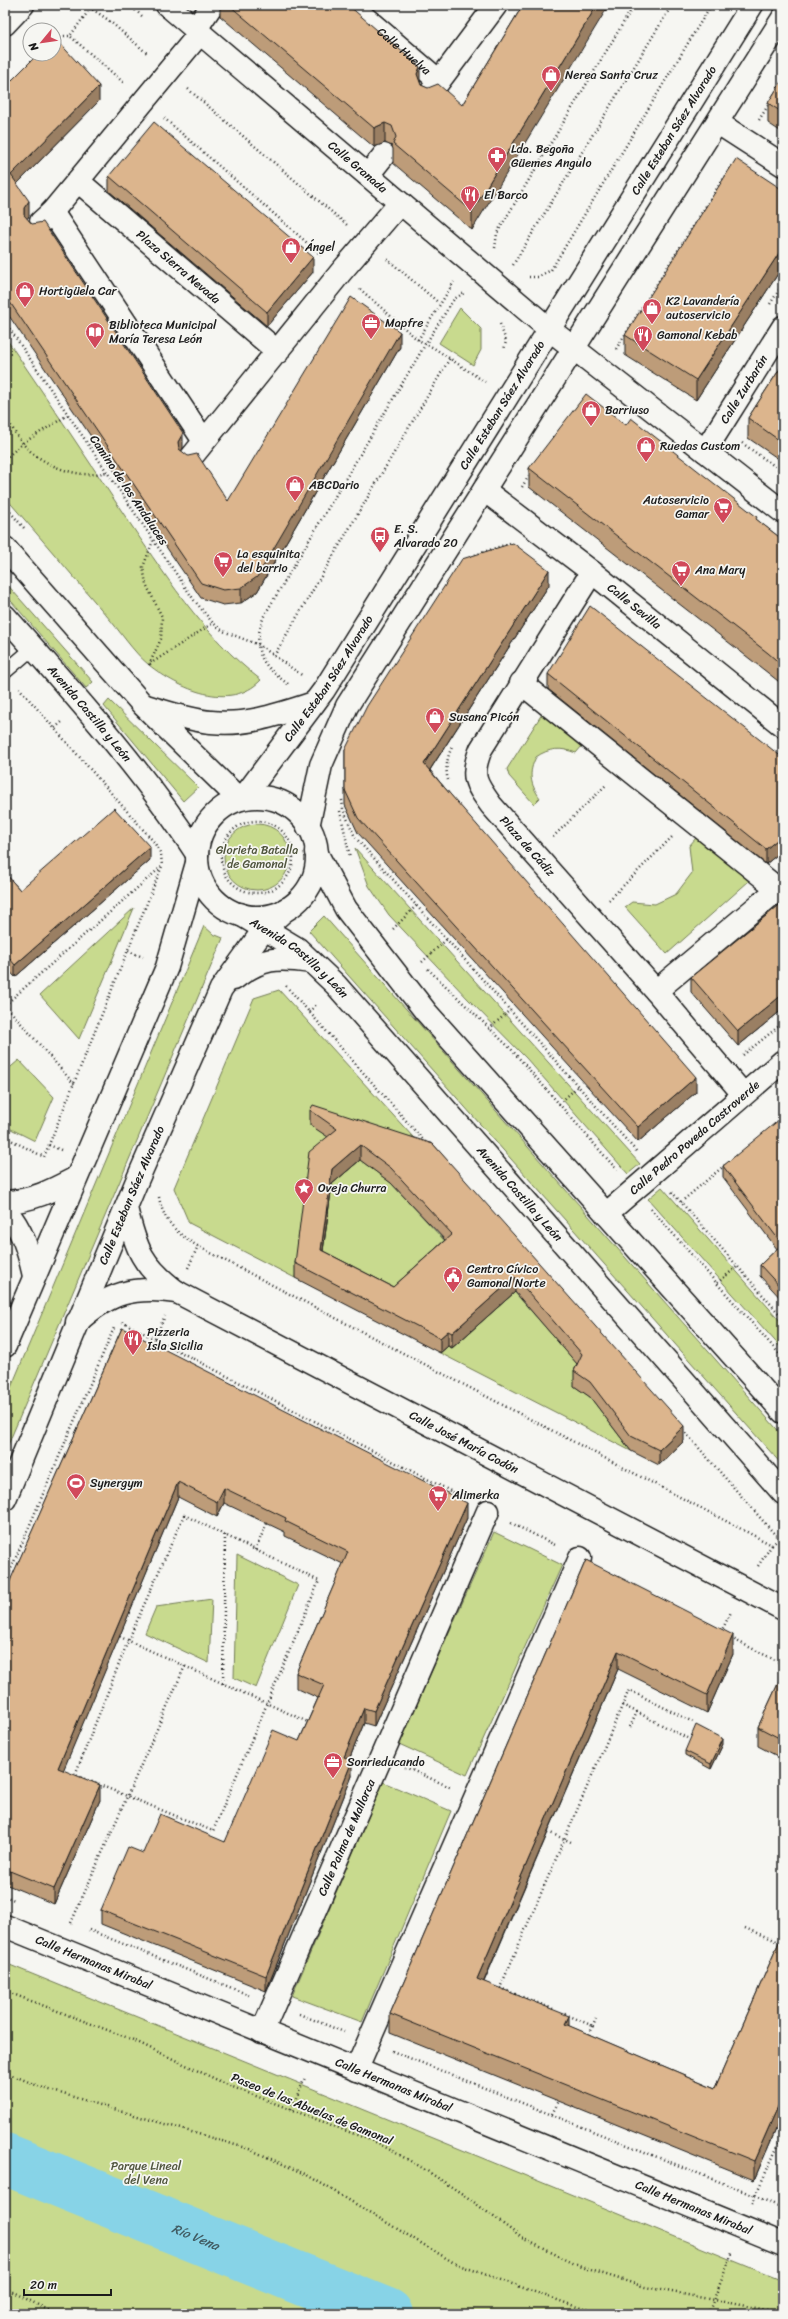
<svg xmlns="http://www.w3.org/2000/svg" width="788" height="2319" font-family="Sriracha,sans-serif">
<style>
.green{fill:#c8da8e;stroke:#727b55}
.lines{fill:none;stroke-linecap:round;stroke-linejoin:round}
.river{stroke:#87d3e7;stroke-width:52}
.lane-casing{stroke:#1c1c1c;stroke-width:16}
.street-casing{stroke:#1c1c1c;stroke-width:25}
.secondary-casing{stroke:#1c1c1c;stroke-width:25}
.path{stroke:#1c1c1c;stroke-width:2.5;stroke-dasharray:1 3;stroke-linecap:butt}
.lane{stroke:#f6f6f2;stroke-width:13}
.street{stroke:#f6f6f2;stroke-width:22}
.secondary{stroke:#f6f6f2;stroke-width:22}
.wall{fill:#bd9c79;stroke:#1c1c1c;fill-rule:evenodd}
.shaded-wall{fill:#9a7f63;stroke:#1c1c1c}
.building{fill:#dcb58d;stroke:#1c1c1c;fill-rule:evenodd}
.labels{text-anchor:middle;stroke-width:3.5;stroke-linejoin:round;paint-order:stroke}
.street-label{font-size:12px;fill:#1c1c1c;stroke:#f6f6f2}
.poi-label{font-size:12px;fill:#1c1c1c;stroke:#f6f6f2;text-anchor:start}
.park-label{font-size:12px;fill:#50553e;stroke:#f6f6f2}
.water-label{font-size:13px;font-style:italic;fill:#415c63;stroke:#f6f6f2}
</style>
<rect width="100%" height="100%" fill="#f6f6f2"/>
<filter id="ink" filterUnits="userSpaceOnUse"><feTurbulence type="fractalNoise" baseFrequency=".025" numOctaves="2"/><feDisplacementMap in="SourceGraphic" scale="8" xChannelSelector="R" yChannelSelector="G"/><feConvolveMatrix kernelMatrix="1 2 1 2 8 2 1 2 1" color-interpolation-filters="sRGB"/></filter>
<g filter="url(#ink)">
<g class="green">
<polygon points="460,308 481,329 481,350 473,365 439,343"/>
<path d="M5 337C44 394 83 452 121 510 163 572 202 635 261 680 230 712 179 689 149 665 133 652 120 631 106 615 72 575 39 536 5 497Z"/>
<polygon points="5,582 93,682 86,688 5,594"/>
<polygon points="109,700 198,787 183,801 104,706"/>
<path d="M542 714 582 746 576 753C561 747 549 748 536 757 528 773 530 784 540 798L534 804 509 776 507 769Z"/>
<circle cx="257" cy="857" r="33"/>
<polygon points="696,838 749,881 667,954 625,907 632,902 655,904 676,894 692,873 689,846"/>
<polygon points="355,848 640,1164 628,1174 526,1058 468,999 389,915 369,886"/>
<polygon points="134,908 79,1039 40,995"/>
<polygon points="324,916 783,1436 783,1466 309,931"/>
<polygon points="204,926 213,934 223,938 5,1452 5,1402"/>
<polygon points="279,990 433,1159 351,1133 304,1205 295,1278 189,1223 174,1188 254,998"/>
<polygon points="19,1060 54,1097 35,1141 5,1126 5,1072"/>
<polygon points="360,1160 391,1183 454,1251 393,1302 321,1265 332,1184"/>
<polygon points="662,1187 783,1324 783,1350 648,1199"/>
<polygon points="510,1287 582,1369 574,1386 590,1397 631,1451 440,1353 448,1346 452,1348"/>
<polygon points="494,1532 562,1565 467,1775 399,1744"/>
<polygon points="237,1555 298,1585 256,1688 234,1678"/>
<polygon points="212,1599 209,1663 145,1633 156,1607"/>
<polygon points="383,1782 451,1811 362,2022 292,1996"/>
<polygon points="5,1963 783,2281 783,2314 5,2314"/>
</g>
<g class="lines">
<path class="river" id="s1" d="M5 2159 387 2314"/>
<g class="lane-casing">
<polyline id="lane" points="5,672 33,648"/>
</g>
<g class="street-casing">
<g id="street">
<path id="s2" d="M167 5 549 329 783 512"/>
<path id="s3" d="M350 5 439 81"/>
<polyline points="5,24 23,5"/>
<polyline points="196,29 210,8"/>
<polyline points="431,92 496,5"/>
<polyline points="718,123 783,165"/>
<polyline points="368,175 384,155"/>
<path id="s4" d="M78 181 278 352"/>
<polyline points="52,212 204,441"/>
<polyline points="41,222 52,212 200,33"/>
<path id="s5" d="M705 451 783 327"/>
<polyline points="190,459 341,272 400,203"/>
<path id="s6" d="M484 490 592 572 783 726"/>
<polyline points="5,548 143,705 239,799"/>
<path id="s7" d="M592 572 481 749C470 776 475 783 491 805L656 991 743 1094"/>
<path id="s8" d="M5 616C73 693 141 768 197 854"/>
<polyline points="521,683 778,889"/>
<path d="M146 706C167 712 189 720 211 722 247 726 280 714 314 703"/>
<polyline points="656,991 783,885"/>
<path d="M5 1202C32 1201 53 1190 76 1178"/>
<path id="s9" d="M126 1208C136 1249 142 1266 177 1292L783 1609"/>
<path d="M5 1209C23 1231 28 1249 34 1276"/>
<path id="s10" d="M606 1214 783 1061"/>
<path d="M77 1322C110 1292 133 1286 177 1292"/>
<path id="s11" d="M5 1926 783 2244"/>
<path id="s12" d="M262 2032 488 1511"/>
<polyline points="356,2070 580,1558"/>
</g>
</g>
<g class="secondary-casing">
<g id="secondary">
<circle cx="257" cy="857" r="60"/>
<path id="s13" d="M243 798 324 690 752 5"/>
<polyline points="308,827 321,765 347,706 783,18"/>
<polyline points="316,852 346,909 426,1012 783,1412"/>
<path id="s14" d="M240 914 298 949 336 985 783 1493"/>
<path d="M234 979C261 957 278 957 311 962"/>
<polyline points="5,1346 167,967 197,863"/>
<path id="s15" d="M5 1499 136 1183 221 989 265 928 286 909"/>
</g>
</g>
<g class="path">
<polyline points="86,5 107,19 148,54"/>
<polyline points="93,5 70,36 124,83"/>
<polyline points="129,5 142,16"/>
<polyline points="54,41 59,36 70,36"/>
<polyline points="188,89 347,225"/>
<polyline points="164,118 321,255"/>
<polyline points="759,120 769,104"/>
<polyline points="495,248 497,233 634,5"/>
<polyline points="387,259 439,303"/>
<polyline points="513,265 672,5"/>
<polyline points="529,277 538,277 551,270 711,5"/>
<polyline points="360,289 418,340 434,348 485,382"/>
<polyline points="770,304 783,284"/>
<polyline points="5,322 194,600 213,623 223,631 259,645 303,676"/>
<polyline points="500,324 506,341 504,350"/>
<polyline points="5,336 12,332"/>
<polyline points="418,340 454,282"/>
<polyline points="616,349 733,163"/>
<path d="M5 415C11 426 17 437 25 446 44 466 80 480 106 472"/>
<polyline points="742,443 783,472"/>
<polyline points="5,459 23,443 68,415"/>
<polyline points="522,487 530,474"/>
<polyline points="5,506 24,528"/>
<polyline points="139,519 143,514"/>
<polyline points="475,555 510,543"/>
<polyline points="274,656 450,358"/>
<polyline points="150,664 213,623"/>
<polyline points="149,665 161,639 162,617 146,584 143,567 153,541"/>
<path d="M288 684C260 664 251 650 264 616L425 345 454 299 466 292"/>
<polyline points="55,728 63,721"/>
<path d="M448 780C445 770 447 757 452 747"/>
<polyline points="342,800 343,809 355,837 637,1152"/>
<polyline points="340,811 350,857"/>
<circle cx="257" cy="857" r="36"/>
<polyline points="553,837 607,784"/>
<polyline points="609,900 672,837"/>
<polyline points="393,929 417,905"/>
<polyline points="128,951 143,957"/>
<polyline points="422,962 447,939"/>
<polyline points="428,969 511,1049 617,1170"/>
<polyline points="286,986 426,1143"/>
<polyline points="5,1005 161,867"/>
<polyline points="5,1005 74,1084"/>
<polyline points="309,1012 317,1004"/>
<polyline points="489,1029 510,1010"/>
<polyline points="743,1055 783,1023"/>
<polyline points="559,1104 578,1086"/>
<polyline points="778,1120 783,1116"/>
<polyline points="5,1137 44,1157 162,866 161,854 154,842 19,688"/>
<polyline points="49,1145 61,1150"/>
<polyline points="5,1149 10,1140"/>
<polyline points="672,1192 783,1318"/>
<path d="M159 1197C163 1223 181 1237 203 1249L772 1545 783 1535"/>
<polyline points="681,1202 725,1165"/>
<polyline points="651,1209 783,1358"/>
<polyline points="188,1268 198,1246"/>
<polyline points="717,1283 738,1266"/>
<polyline points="122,1322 466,1499"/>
<polyline points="155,1338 165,1316"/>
<polyline points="683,1430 779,1539"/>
<polygon points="184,1515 319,1581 213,1831 75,1775 128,1641"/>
<polyline points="511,1523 557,1546"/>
<polyline points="255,1550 268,1521"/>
<polyline points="758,1566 772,1545"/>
<polyline points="5,1583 114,1328"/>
<polyline points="721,1632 731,1612"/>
<polyline points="116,1635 310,1723"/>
<polyline points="731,1638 783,1664"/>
<polyline points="223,1684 225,1535"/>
<polyline points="622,1705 637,1712"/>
<polyline points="630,1727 637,1712 687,1738"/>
<polyline points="405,1767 452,1788"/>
<polyline points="548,1832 571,1842"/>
<polyline points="5,1896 14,1900"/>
<polyline points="71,1923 185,1666"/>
<polyline points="745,1928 783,1944"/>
<polyline points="89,1930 249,1995"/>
<polyline points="5,1991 131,2039 230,2086 378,2143 421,2167 467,2197 522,2238 581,2267 645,2287 783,2313"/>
<polyline points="553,2009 500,1988 629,1690 695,1723"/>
<polyline points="299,2014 344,2032"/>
<polyline points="565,2014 593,2026"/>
<polyline points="588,2038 596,2019"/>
<polyline points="392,2051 755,2196 783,2135"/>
<polyline points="5,2072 43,2088 249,2149 307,2175 456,2264 577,2307 608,2314"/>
<polyline points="291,2109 305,2078"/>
<polyline points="552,2114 560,2099"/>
<polyline points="752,2204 755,2196 783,2208"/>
<polyline points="5,2288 56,2314"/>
<polyline points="708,2314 733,2251"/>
</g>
<use href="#lane" class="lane"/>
<use href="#street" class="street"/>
<use href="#secondary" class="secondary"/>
</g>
<g class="wall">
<polygon points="220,5 348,5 420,81 421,85 462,105 523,5 472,230 393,163 393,149 392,146 385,143 374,147 220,16"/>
<polygon points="783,79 783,133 768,123 768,103"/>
<polygon points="5,87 99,101 17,184 29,216 27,219 183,448 181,451 228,501 400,347 257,592 241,603 223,605 201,598 5,310"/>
<polygon points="109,176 313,272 267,326 109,191"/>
<polygon points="783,190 783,266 696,400 625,355 625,335"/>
<polygon points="783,364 783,462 748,438 748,418"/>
<polygon points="626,425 757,520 783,540 783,685 768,673 529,487 529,468"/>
<polygon points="549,585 430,770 696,1092 638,1142 358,833 345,805 345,750"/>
<polygon points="548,674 783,758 783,850 766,864 548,689"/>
<polygon points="150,860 15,977 5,966 5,873 20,890"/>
<polygon points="783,902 783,1009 738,1046 691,992 691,977"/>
<path d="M310 1110 433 1144 684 1441 659 1465 631 1451 590 1397 574 1386V1371L577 1364 515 1292 452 1348 448 1346 440 1353 295 1278V1263L328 1137 310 1125ZM360 1160 391 1183 445 1240 393 1287 323 1251 332 1184Z"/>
<polygon points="783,1123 783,1301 760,1276 760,1265 777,1249 723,1177 723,1166"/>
<polygon points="122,1328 467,1518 374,1726 364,1723 349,1760 352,1776 266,1991 101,1924 101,1910 143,1853 225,1842 299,1741 318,1698 296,1688 296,1673 343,1564 285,1536 285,1532 224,1503 217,1517 178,1497 63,1770 100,1800 54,1904 5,1884 5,1593"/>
<polygon points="586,1560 733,1654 707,1713 618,1669 484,1982 569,2026 715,2088 783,1933 783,2113 754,2180 390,2033 390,2014"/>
<polygon points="783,1673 783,1759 758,1746 758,1727"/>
<polygon points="723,1744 711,1769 685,1755 685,1751"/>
</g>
<g class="shaded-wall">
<polygon points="597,5 609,5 472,230 472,211"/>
<polygon points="420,67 420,87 417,74"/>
<polygon points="99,86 99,101 11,190 11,175"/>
<polygon points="385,123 385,143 374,147 374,128"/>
<polygon points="29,201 29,216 24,223 24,208"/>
<polygon points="783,247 783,266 696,400 696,380"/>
<polygon points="313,257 313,272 267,326 267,312"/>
<polygon points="400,332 400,347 257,592 241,603 241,588"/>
<polygon points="183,433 183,448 178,457 178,442"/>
<polygon points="549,570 549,585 424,779 424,764"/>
<polygon points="783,835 783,850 766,864 766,849"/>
<polygon points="150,847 150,860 15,977 15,965"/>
<polygon points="783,994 783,1009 738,1046 738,1031"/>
<polygon points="696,1077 696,1092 638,1142 638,1127"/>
<polygon points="360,1145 360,1160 332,1184 321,1265 321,1250 332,1169"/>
<polygon points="515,1277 515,1292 452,1348 452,1333"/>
<polygon points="448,1331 448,1346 440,1353 440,1338"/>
<polygon points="684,1426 684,1441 659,1465 659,1450"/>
<polygon points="178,1482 178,1497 58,1783 58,1768"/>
<polygon points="224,1488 224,1503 217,1517 217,1502"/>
<polygon points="467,1503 467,1518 374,1726 374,1711"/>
<polygon points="733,1635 733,1654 707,1713 707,1695"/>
<polygon points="618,1651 618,1669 477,1997 477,1979"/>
<polygon points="364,1708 364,1723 344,1772 344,1757"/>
<polygon points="723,1739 723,1744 711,1769 711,1764"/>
<polygon points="352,1761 352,1776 266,1991 266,1976"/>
<polygon points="100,1785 100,1800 54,1904 54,1889"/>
<polygon points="569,2016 569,2034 565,2024"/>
<polygon points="783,2095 783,2113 754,2180 754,2161"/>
</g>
<g class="building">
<polygon points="229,5 348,5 420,67 417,74 421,85 428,88 438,84 462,105 523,5 597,5 472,211 393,144 396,137 392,126 385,123 374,128"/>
<polygon points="54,38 55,38 99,86 11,175 29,201 24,208 24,215 32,224 43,222 183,433 178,442 179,449 188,456 197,454 228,501 351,297 400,332 257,577 241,588 223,590 201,583 5,295 5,87 38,54 54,54"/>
<polygon points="783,79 783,113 768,103"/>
<polygon points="154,122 313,257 267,312 109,176"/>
<polygon points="736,159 783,190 783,247 696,380 625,335"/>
<polygon points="783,364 783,443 748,418"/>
<polygon points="586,394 626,425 631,418 757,517 756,519 783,540 783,666 768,653 529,468"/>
<polygon points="513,543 549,570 424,764 696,1077 638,1127 358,818 345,790 345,750 367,706 462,559"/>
<polygon points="590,606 783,758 783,835 766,849 548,674"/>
<polygon points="114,808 150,847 15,965 5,953 5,873 20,890"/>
<polygon points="783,902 783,994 738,1031 691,977"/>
<path d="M313 1105 433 1144 684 1426 659 1450 631 1436 590 1382 574 1371 582 1354 515 1277 452 1333 448 1331 440 1338 295 1263 309 1152 337 1129 310 1110ZM360 1145 391 1168 452 1234 393 1287 321 1250 332 1169Z"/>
<polygon points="780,1119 783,1123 783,1290 760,1265 782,1244 723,1166"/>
<polygon points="122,1328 467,1503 374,1711 364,1708 344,1757 352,1761 266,1976 101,1910 128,1847 143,1853 160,1814 225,1842 273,1730 299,1741 324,1685 296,1673 348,1552 285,1521 286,1518 224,1488 217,1502 178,1482 58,1768 100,1785 54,1889 5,1869 5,1593 13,1574"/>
<polygon points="586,1560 733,1635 707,1695 618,1651 477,1979 569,2016 565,2024 715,2088 783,1933 783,2095 754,2161 390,2014"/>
<polygon points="783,1673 783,1740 758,1727"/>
<polygon points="696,1725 723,1739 711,1764 685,1751"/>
</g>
</g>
<defs>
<g id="shop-pin" transform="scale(1)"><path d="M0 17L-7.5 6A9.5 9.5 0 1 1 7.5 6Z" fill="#d1495b" stroke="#f6f6f2"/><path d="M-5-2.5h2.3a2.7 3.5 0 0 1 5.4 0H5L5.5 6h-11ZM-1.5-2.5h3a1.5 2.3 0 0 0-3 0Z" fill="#fff"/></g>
<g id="pharmacy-pin" transform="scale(1)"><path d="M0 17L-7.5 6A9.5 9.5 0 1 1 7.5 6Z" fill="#d1495b" stroke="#f6f6f2"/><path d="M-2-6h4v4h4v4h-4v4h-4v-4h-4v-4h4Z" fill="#fff"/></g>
<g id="restaurant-pin" transform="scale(1)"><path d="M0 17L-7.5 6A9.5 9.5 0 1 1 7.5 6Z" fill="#d1495b" stroke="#f6f6f2"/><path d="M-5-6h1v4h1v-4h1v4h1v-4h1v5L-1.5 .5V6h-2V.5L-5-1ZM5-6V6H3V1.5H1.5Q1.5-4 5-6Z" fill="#fff"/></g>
<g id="office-pin" transform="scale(1)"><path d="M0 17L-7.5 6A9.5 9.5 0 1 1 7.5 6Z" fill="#d1495b" stroke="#f6f6f2"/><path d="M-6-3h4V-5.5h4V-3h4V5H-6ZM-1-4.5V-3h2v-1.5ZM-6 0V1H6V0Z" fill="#fff"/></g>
<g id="library-pin" transform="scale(1)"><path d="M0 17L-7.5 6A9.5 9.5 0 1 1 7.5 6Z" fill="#d1495b" stroke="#f6f6f2"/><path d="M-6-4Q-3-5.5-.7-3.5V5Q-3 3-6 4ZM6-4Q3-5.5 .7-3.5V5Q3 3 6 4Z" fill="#fff"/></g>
<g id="supermarket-pin" transform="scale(1)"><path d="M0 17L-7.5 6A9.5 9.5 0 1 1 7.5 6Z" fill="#d1495b" stroke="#f6f6f2"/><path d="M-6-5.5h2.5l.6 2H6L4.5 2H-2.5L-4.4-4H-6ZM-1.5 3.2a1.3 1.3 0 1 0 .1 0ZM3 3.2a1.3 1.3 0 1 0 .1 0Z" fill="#fff"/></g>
<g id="bus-pin" transform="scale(1)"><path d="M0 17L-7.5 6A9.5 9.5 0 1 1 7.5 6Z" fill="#d1495b" stroke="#f6f6f2"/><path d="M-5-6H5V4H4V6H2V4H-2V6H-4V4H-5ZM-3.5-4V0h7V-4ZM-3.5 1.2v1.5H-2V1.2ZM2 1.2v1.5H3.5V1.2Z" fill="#fff"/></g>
<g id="sight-pin" transform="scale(1)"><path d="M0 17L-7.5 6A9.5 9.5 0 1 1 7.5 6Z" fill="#d1495b" stroke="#f6f6f2"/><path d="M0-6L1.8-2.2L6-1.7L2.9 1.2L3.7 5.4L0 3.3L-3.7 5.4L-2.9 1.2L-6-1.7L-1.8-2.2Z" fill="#fff"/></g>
<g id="civic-pin" transform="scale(1)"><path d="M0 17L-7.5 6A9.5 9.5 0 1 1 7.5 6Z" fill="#d1495b" stroke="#f6f6f2"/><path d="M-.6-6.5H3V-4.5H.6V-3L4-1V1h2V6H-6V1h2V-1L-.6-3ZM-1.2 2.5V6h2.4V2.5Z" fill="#fff"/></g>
<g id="stadium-pin" transform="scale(1)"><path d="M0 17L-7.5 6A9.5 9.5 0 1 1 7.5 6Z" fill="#d1495b" stroke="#f6f6f2"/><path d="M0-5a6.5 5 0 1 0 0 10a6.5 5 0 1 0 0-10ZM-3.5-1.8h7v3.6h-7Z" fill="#fff"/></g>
</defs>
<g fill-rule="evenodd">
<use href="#shop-pin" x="551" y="75"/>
<use href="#pharmacy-pin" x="497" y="156"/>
<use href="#restaurant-pin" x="470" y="195"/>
<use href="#shop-pin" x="291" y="247"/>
<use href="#shop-pin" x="25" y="291"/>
<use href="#shop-pin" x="652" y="308"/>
<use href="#office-pin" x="371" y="323"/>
<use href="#library-pin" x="95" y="332"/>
<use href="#restaurant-pin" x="643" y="335"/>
<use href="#shop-pin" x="591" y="410"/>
<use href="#shop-pin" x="646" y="446"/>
<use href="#shop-pin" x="295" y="485"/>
<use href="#supermarket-pin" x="723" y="507"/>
<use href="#bus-pin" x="380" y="536"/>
<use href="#supermarket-pin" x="223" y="561"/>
<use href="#supermarket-pin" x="681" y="570"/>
<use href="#shop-pin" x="435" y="717"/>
<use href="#sight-pin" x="304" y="1188"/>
<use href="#civic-pin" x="453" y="1276"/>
<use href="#restaurant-pin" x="133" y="1339"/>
<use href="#stadium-pin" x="76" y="1483"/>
<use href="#supermarket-pin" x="438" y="1495"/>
<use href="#office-pin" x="333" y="1762"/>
</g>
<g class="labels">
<g class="street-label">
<text dy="4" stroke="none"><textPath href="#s3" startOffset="71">Calle Huelva</textPath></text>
<text dy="4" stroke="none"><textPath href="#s13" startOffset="795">Calle Esteban Sáez Alvarado</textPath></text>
<text dy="4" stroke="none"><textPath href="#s2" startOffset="250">Calle Granada</textPath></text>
<text dy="4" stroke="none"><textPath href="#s4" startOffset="132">Plaza Sierra Nevada</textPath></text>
<text dy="4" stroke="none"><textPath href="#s5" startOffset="73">Calle Zurbarán</textPath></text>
<text dy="4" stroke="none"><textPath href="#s13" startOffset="471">Calle Esteban Sáez Alvarado</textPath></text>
<text transform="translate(129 490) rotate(56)" y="4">Camino de los Andaluces</text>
<text dy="4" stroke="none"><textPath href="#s6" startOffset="190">Calle Sevilla</textPath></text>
<text dy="4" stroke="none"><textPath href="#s13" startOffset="147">Calle Esteban Sáez Alvarado</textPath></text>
<text dy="4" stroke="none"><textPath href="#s8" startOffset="129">Avenida Castilla y León</textPath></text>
<text dy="4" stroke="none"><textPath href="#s7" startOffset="325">Plaza de Cádiz</textPath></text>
<text dy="4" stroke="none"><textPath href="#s14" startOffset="74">Avenida Castilla y León</textPath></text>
<text dy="4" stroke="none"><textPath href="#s10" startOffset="117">Calle Pedro Poveda Castroverde</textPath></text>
<text dy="4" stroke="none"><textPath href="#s14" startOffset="398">Avenida Castilla y León</textPath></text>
<text dy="4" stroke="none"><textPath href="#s15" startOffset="329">Calle Esteban Sáez Alvarado</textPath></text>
<text dy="4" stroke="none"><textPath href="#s9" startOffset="425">Calle José María Codón</textPath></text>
<text dy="4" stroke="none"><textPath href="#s12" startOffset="212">Calle Palma de Mallorca</textPath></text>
<text dy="4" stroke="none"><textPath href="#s11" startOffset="96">Calle Hermanas Mirabal</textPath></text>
<text dy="4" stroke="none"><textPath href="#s11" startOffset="420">Calle Hermanas Mirabal</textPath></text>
<text transform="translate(312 2109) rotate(22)" y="4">Paseo de las Abuelas de Gamonal</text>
<text dy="4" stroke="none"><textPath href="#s11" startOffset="744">Calle Hermanas Mirabal</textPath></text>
</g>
<g class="poi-label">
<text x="565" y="79">Nerea Santa Cruz</text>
<text x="511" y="153">Lda. Begoña<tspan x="511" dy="14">Güemes Angulo</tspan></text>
<text x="484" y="199">El Barco</text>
<text x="305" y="251">Ángel</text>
<text x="39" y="295">Hortigüela Car</text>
<text x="666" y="305">K2 Lavandería<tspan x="666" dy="14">autoservicio</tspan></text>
<text x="385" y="327">Mapfre</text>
<text x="109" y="329">Biblioteca Municipal<tspan x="109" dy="14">María Teresa León</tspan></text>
<text x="657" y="339">Gamonal Kebab</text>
<text x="605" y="414">Barriuso</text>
<text x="660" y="450">Ruedas Custom</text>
<text x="309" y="489">ABCDario</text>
<text x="709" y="504" text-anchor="end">Autoservicio<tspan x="709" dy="14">Gamar</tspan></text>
<text x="394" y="533">E. S.<tspan x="394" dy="14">Alvarado 20</tspan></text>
<text x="237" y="558">La esquinita<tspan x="237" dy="14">del barrio</tspan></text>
<text x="695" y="574">Ana Mary</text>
<text x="449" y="721">Susana Picón</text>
<text x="318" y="1192">Oveja Churra</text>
<text x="467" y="1273">Centro Cívico<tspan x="467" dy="14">Gamonal Norte</tspan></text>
<text x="147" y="1336">Pizzeria<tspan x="147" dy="14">Isla Sicilia</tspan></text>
<text x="90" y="1487">Synergym</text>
<text x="452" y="1499">Alimerka</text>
<text x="347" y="1766">Sonrieducando</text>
</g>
<g class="park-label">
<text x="257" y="854">Glorieta Batalla<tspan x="257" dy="14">de Gamonal</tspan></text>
<text x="146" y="2170">Parque Lineal<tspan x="146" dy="14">del Vena</tspan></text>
</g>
<g class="water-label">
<text dy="5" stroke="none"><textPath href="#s1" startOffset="206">Río Vena</textPath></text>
</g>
</g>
<rect width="788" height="2319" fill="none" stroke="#f6f6f2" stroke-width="20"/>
<rect x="10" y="10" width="768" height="2299" fill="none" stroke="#1c1c1c" stroke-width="1.5" filter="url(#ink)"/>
<g transform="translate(42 42) rotate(241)"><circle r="19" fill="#f6f6f2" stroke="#9f9f9c"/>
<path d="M0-3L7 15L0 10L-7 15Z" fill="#d1495b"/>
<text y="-6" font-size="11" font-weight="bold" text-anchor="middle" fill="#1c1c1c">N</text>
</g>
<path d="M24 2289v6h87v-6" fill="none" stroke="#1c1c1c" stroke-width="2"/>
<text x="30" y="2289" font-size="12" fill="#1c1c1c" stroke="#f6f6f2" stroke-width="3" paint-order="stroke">20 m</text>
</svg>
